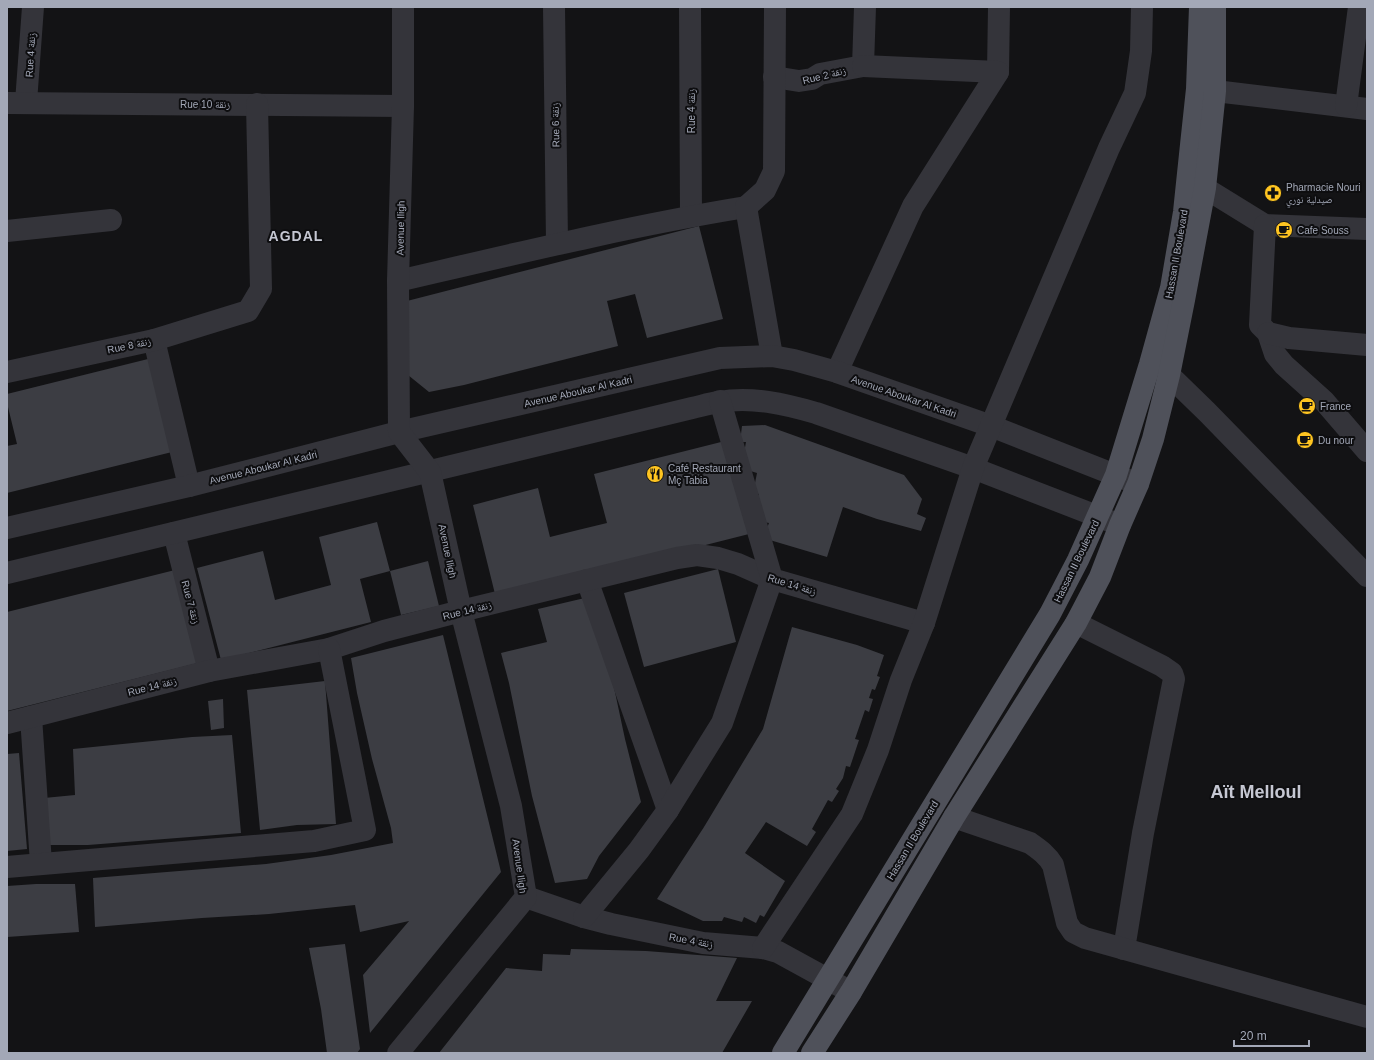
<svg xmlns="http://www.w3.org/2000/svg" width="1374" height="1060" font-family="Helvetica,'Noto Naskh Arabic',sans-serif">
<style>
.building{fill:#3c3d43}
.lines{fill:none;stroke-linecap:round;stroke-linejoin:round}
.minor{stroke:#34343a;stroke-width:22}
.major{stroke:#4f515a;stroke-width:22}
.labels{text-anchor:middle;stroke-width:4;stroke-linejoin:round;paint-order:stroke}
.street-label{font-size:10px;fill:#a3a8b7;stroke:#0e0e10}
.poi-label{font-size:10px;fill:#a3a8b7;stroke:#0e0e10;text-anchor:start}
.district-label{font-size:14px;font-weight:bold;letter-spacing:1px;fill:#c5c7d2;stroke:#0e0e10}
.town-label{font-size:18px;font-weight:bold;fill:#c5c7d2;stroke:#0e0e10}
</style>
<rect width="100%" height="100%" fill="#131315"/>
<g class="building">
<polygon points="699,226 723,319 647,338 635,294 607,301 618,346 464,385 429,392 408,375 407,301"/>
<polygon points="148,359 172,452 7,493 7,446 17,444 7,403 7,394"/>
<polygon points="765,425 904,475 922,499 917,514 926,518 921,531 877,519 843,507 827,557 763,538 769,523 758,521 756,507 759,494 753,493 757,473 747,470 744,453 746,442 740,442 742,426"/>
<polygon points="725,441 749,534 496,598 473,505 538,488 550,537 578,530 607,523 594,474"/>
<polygon points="377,522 390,571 428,561 439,606 401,615 390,571 360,579 371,622 221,660 197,568 263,551 275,600 331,585 319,537"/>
<polygon points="718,569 736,642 644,667 624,593"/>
<polygon points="175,570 198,663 7,711 7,612"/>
<polygon points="589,597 609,664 625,739 641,802 599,856 587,879 555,883 532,796 509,683 501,653 547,642 538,609"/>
<polygon points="792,627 857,645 884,655 877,676 880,677 875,690 872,689 869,698 873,699 869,712 865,710 855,739 859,740 850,767 846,766 843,778 836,789 839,791 832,802 828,800 812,829 816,832 807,846 766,822 745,853 785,881 764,917 760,915 756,923 744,917 742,922 724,917 722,921 703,921 657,899 704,827 763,729"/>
<polygon points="443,635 501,872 370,1033 363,975 409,921 360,932 355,905 269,914 202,918 95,927 93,878 266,864 331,855 393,843 391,828 372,759 357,693 351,658"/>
<polygon points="325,681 336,824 297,825 260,830 247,690"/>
<polygon points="223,699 224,728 211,730 208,701"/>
<polygon points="232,735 241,833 88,845 49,845 44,798 75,795 73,749 192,737"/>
<polygon points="19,753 27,849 7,851 7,754"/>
<polygon points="36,884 75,884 79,932 7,937 7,886"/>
<polygon points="345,944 360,1049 357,1053 327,1053 321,1009 309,948"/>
<polygon points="571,949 646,951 737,958 716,1001 752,1001 722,1053 439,1053 506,968 542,971 543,954 570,955"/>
</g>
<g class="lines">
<g class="minor">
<polyline points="554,7 557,243"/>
<polyline points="690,7 691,216"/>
<polyline points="998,72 999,7"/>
<polyline points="774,77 799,81 812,79 820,74 863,66 865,7"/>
<polyline points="1215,91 1367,109"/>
<polyline points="26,102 33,7"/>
<polyline points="7,103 403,106"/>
<polyline points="1346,106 1359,7"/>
<polyline points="1205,188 1265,225 1367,229"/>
<polyline points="1265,225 1260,325 1268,333 1275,354 1284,365 1324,401 1367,451"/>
<polyline points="7,231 111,220"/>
<path d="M398 281C514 254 629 226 746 207"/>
<polyline points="1268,333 1289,338 1367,345"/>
<polyline points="154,340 189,486"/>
<polyline points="772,356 746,207 765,190 774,171 775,7"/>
<polyline points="1155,367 1169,375 1207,412 1367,576"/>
<polyline points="7,372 154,340 248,311 261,289 257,104"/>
<polyline points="837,372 913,206 998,72 863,66"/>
<polyline points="7,528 189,486 399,432 720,358 772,356 794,360 837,372 991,426 1138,484"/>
<polyline points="174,533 209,671"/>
<path d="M7 573 692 408C701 406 710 403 719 402 751 396 785 404 816 413L973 468 1120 525"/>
<polyline points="587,580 668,810"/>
<polyline points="1076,623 1162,666 1172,673 1174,679 1143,833 1124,949"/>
<polyline points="31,717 41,863"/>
<polyline points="7,723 209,671 329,649 384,631 461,611 677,558 697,555 718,558 738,564 772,579 924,623"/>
<path d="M954 817 1030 843C1040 850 1047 855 1053 865L1067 923 1073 932 1085 938 1367 1017"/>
<polyline points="7,867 314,841 365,830 329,649"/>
<polyline points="526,897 584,917 611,924 703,943 763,948 778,952 851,992"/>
<polyline points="584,917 639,850 668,810 722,723 772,579 720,401"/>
<polyline points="763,948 852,814 878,750 901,680 924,623 973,468 1109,148 1135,93 1141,51 1142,7"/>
<polyline points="398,1053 526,897 511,806 461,611 430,472 399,432 398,281 403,106 403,7"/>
</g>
<g class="major">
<polyline points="783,1053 1050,614 1078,560 1116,475 1150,364 1171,288 1184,212 1191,145 1197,89 1200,7"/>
<polyline points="812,1053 851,992 954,817 1076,623 1100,577 1120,525 1138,484 1153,439 1169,375 1184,300 1205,188 1215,91 1215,7"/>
</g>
</g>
<defs>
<g id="pharmacy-disc" transform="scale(0.9)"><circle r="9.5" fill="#ffc521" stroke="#0e0e10"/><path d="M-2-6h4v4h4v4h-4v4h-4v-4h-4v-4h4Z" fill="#111"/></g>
<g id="cafe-disc" transform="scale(0.9)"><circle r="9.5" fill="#ffc521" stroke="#0e0e10"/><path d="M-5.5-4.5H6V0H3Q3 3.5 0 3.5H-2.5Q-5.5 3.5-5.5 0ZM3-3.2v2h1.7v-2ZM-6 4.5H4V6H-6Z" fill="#111"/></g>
<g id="restaurant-disc" transform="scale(0.9)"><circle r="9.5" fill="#ffc521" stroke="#0e0e10"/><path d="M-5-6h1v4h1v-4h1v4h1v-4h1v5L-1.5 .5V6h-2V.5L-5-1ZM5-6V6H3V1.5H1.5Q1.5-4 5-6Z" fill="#111"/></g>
</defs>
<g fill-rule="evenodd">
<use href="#pharmacy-disc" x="1273" y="193"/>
<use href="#cafe-disc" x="1284" y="230"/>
<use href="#cafe-disc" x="1307" y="406"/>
<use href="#cafe-disc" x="1305" y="440"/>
<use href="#restaurant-disc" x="655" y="474"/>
</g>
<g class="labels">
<g class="street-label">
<text transform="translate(30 55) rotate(-86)" y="4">Rue 4 زنقة</text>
<text transform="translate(824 75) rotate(-14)" y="4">Rue 2 زنقة</text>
<text x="205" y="108">Rue 10 زنقة</text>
<text transform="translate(691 111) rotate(-90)" y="4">Rue 4 زنقة</text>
<text transform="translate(555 125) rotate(-91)" y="4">Rue 6 زنقة</text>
<text transform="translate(400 228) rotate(-89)" y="4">Avenue Iligh</text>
<text transform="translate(1176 254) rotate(-80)" y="4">Hassan II Boulevard</text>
<text transform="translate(129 345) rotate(-12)" y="4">Rue 8 زنقة</text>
<text transform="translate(578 391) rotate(-13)" y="4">Avenue Aboukar Al Kadri</text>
<text transform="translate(904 396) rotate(19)" y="4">Avenue Aboukar Al Kadri</text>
<text transform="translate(263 467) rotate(-14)" y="4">Avenue Aboukar Al Kadri</text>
<text transform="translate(448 551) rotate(78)" y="4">Avenue Iligh</text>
<text transform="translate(1076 561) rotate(-64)" y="4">Hassan II Boulevard</text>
<text transform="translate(792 584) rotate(17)" y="4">Rue 14 زنقة</text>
<text transform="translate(191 602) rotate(75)" y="4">Rue 7 زنقة</text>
<text transform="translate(467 610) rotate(-14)" y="4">Rue 14 زنقة</text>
<text transform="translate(152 686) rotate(-14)" y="4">Rue 14 زنقة</text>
<text transform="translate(912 840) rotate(-59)" y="4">Hassan II Boulevard</text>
<text transform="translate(520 866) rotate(82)" y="4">Avenue Iligh</text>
<text transform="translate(691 940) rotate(10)" y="4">Rue 4 زنقة</text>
</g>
<g class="poi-label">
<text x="1286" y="191">Pharmacie Nouri<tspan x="1286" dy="12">صيدلية نوري</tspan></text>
<text x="1297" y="234">Cafe Souss</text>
<text x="1320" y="410">France</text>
<text x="1318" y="444">Du nour</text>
<text x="668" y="472">Café Restaurant<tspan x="668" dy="12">Mç Tabia</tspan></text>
</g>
<g class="district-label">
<text x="296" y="241">AGDAL</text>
</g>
<g class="town-label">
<text x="1256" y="798">Aït Melloul</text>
</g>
</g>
<rect width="1374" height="1060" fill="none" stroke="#a3a8b7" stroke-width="16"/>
<path d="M1234 1040v6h75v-6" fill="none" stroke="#a3a8b7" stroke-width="2"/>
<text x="1240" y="1040" font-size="12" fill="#a3a8b7" stroke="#0e0e10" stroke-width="3" paint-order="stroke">20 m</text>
</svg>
